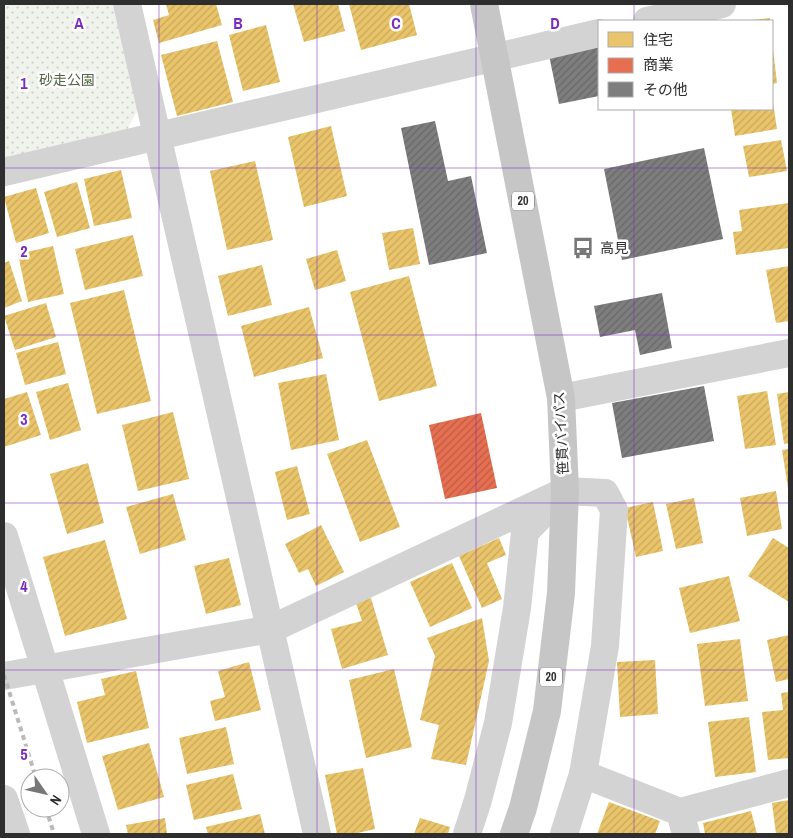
<svg xmlns="http://www.w3.org/2000/svg" width="793" height="838" font-family="'Archivo Narrow','Noto Sans JP',sans-serif">
<style>
.park{fill:url(#park-dots)}
.homes{fill:url(#homes-hatch)}
.shops{fill:url(#shops-hatch)}
.building{fill:url(#building-hatch)}
.lines{fill:none;stroke-linecap:round;stroke-linejoin:round}
.street{stroke:#d3d3d3;stroke-width:28}
.primary{stroke:#c6c6c6;stroke-width:28}
.rail{stroke:#bababa;stroke-width:4;stroke-dasharray:5 4;stroke-linecap:butt}
.grid{fill:none;stroke:#7b2cbf;stroke-width:1;stroke-opacity:0.55}
.labels{text-anchor:middle;stroke-width:5;stroke-linejoin:round;paint-order:stroke}
.shield{fill:#fff;stroke:#6d6d6d;stroke-width:1}
.shield-label{font-size:12px;font-weight:bold;fill:#2e2e2e}
.park-label{font-size:14px;fill:#4d6540;stroke:#fff}
.poi-label{font-size:14px;fill:#2e2e2e;stroke:#fff;text-anchor:start}
.street-label{font-size:14px;fill:#2e2e2e;stroke:#fff}
.grid-label{font-size:16px;text-anchor:middle;font-weight:bold;fill:#7b2cbf;stroke:#fff;stroke-width:5;stroke-linejoin:round;paint-order:stroke}
</style>
<defs>
<pattern id="park-dots" width="8" height="8" patternUnits="userSpaceOnUse" patternTransform="scale(1.25)"><rect width="8" height="8" fill="#f0f3ec"/><path d="M2 2h.1M6 6h.1" fill="none" stroke="#ced1cb" stroke-width="1.8" stroke-linecap="round"/></pattern>
<pattern id="homes-hatch" width="6" height="6" patternUnits="userSpaceOnUse" patternTransform="scale(1.25)"><rect width="6" height="6" fill="#e9c46a"/><path d="M-1 1l2-2M0 6l6-6M5 7l2-2" fill="none" stroke="#c8a95c"/></pattern>
<pattern id="shops-hatch" width="6" height="6" patternUnits="userSpaceOnUse" patternTransform="scale(1.25)"><rect width="6" height="6" fill="#e76f51"/><path d="M-1 1l2-2M0 6l6-6M5 7l2-2" fill="none" stroke="#bc5c44"/></pattern>
<pattern id="building-hatch" width="6" height="6" patternUnits="userSpaceOnUse" patternTransform="scale(1.25)"><rect width="6" height="6" fill="#7e7e7e"/><path d="M-1 1l2-2M0 6l6-6M5 7l2-2" fill="none" stroke="#686868"/></pattern>
</defs>
<rect width="100%" height="100%" fill="#fff"/>
<polygon class="park" points="4,4 113,4 138,109 126,132 4,161"/>
<g class="homes">
<polygon points="166,4 216,4 222,25 159,43 153,20 169,15"/>
<polygon points="293,4 338,4 345,31 304,42"/>
<polygon points="349,4 409,4 417,35 361,50"/>
<polygon points="770,18 770,21 751,21 751,20"/>
<polygon points="266,25 280,82 243,91 229,35"/>
<polygon points="217,41 233,102 177,116 161,55"/>
<polygon points="772,49 773,49 777,83 772,84"/>
<polygon points="772,103 773,103 777,129 735,136 731,109 772,109"/>
<polygon points="331,126 347,196 304,207 288,137"/>
<polygon points="781,140 787,171 749,177 743,146"/>
<polygon points="255,161 273,240 227,250 210,171"/>
<polygon points="121,170 132,218 94,226 84,179"/>
<polygon points="77,182 90,228 57,237 44,192"/>
<polygon points="36,188 49,233 16,243 4,197"/>
<polygon points="789,203 789,248 736,255 733,232 742,231 739,210"/>
<polygon points="413,228 420,264 389,270 382,233"/>
<polygon points="133,235 143,276 85,290 75,249"/>
<polygon points="53,246 64,294 28,302 18,254"/>
<polygon points="337,250 346,281 315,290 306,259"/>
<polygon points="9,261 22,301 4,308 4,263"/>
<polygon points="262,265 272,305 228,316 218,276"/>
<polygon points="789,266 789,321 776,323 766,270"/>
<polygon points="409,276 437,386 379,401 350,292"/>
<polygon points="124,290 151,401 97,414 70,303"/>
<polygon points="46,303 56,337 15,350 4,316"/>
<polygon points="309,307 323,358 254,377 241,326"/>
<polygon points="58,342 66,374 25,385 16,353"/>
<polygon points="326,374 339,440 291,450 278,383"/>
<polygon points="68,383 81,430 50,440 36,392"/>
<polygon points="767,391 776,445 745,449 737,396"/>
<polygon points="27,392 41,435 4,447 4,399"/>
<polygon points="789,392 789,443 784,444 777,394"/>
<polygon points="173,412 189,479 138,491 122,425"/>
<polygon points="367,440 400,527 360,542 327,454"/>
<polygon points="789,449 789,488 788,488 782,450"/>
<polygon points="88,463 104,523 67,534 50,474"/>
<polygon points="297,466 310,514 287,520 275,472"/>
<polygon points="776,491 782,529 747,536 740,498"/>
<polygon points="173,494 186,540 140,554 126,507"/>
<polygon points="694,498 703,543 676,549 666,504"/>
<polygon points="653,502 663,551 636,557 625,508"/>
<polygon points="321,525 344,572 316,586 308,569 299,573 285,544"/>
<polygon points="499,538 506,555 487,563 502,599 482,608 459,556"/>
<polygon points="773,538 789,548 789,602 748,576"/>
<polygon points="105,540 127,619 65,636 43,557"/>
<polygon points="229,558 241,605 206,614 194,566"/>
<polygon points="452,563 472,608 430,627 410,582"/>
<polygon points="729,576 740,621 690,633 679,588"/>
<polygon points="371,598 388,655 342,669 331,629 362,621 356,603"/>
<polygon points="482,618 489,661 466,765 431,759 439,725 420,720 435,656 427,638"/>
<polygon points="789,635 789,679 776,682 767,640"/>
<polygon points="740,639 748,701 705,706 697,644"/>
<polygon points="655,660 658,714 620,717 617,662"/>
<polygon points="249,662 261,710 215,721 210,701 225,697 218,671"/>
<polygon points="394,669 412,747 366,758 349,680"/>
<polygon points="136,671 149,728 87,743 77,702 105,695 101,679"/>
<polygon points="789,692 789,758 768,760 762,712 783,710 781,693"/>
<polygon points="749,717 756,772 715,777 708,722"/>
<polygon points="226,727 234,764 187,774 179,738"/>
<polygon points="149,743 164,797 118,810 102,756"/>
<polygon points="363,768 375,829 353,834 337,834 325,775"/>
<polygon points="233,774 242,809 194,820 186,785"/>
<polygon points="789,800 789,834 776,834 772,803"/>
<polygon points="609,802 660,821 655,834 597,834"/>
<polygon points="751,811 757,834 705,834 703,823"/>
<polygon points="260,814 265,834 208,834 206,827"/>
<polygon points="165,818 167,834 128,834 126,825"/>
<polygon points="420,818 450,827 448,834 414,834"/>
</g>
<polygon class="shops" points="481,413 497,488 445,499 429,425"/>
<g class="building">
<polygon points="599,46 599,96 559,104 549,55"/>
<polygon points="435,121 448,181 471,176 487,253 429,265 401,128"/>
<polygon points="704,148 723,239 622,260 604,169"/>
<polygon points="662,293 672,348 640,355 635,330 600,337 594,306"/>
<polygon points="704,386 714,441 622,458 612,403"/>
</g>
<g class="lines">
<g class="street">
<polyline points="127,4 317,834"/>
<polyline points="647,21 722,4"/>
<polyline points="4,172 599,33"/>
<polyline points="561,398 789,353"/>
<polyline points="4,536 96,834"/>
<polyline points="4,676 271,629 565,491 605,493 614,510 605,646 583,774 564,834"/>
<polyline points="583,774 680,812 789,783"/>
<polyline points="4,799 16,834"/>
<polyline points="680,812 686,834"/>
<polyline points="467,834 478,800 498,723 517,608 525,532 553,503"/>
</g>
<polyline class="primary" points="484,4 561,398 565,491 561,593 547,711 523,808 514,834"/>
<g class="rail">
<polyline points="4,675 36,778"/>
<polyline points="46,808 54,834"/>
</g>
</g>
<path class="grid" d="M159 4V834M317 4V834M476 4V834M634 4V21M634 109V834M4 168H789M4 335H789M4 503H789M4 670H789"/>
<defs>
<g id="bus-bare" transform="scale(1.725)"><path d="M-5-6H5V4H4V6H2V4H-2V6H-4V4H-5ZM-3.5-4V0h7V-4ZM-3.5 1.2v1.5H-2V1.2ZM2 1.2v1.5H3.5V1.2Z" fill="#777" stroke="#fff" stroke-width="2.5" paint-order="stroke"/></g>
</defs>
<g fill-rule="evenodd">
<use href="#bus-bare" x="583" y="248"/>
</g>
<g class="labels">
<g class="shield">
<rect x="512" y="191.5" width="22" height="19" rx="4"/>
<rect x="540" y="667.5" width="22" height="19" rx="4"/>
</g>
<g class="shield-label">
<text x="523" y="205">20</text>
<text x="551" y="681">20</text>
</g>
<g class="park-label">
<text x="67" y="85">砂走公園</text>
</g>
<g class="poi-label">
<text x="600" y="253">高見</text>
</g>
<g class="street-label">
<text transform="translate(561 433) rotate(-93)" y="5">笹貫バイパス</text>
</g>
</g>
<g class="grid-label">
<text x="79" y="29">A</text>
<text x="238" y="29">B</text>
<text x="396" y="29">C</text>
<text x="555" y="29">D</text>
<text x="24" y="89">1</text>
<text x="24" y="257">2</text>
<text x="24" y="425">3</text>
<text x="24" y="592">4</text>
<text x="24" y="760">5</text>
</g>
<rect width="793" height="838" fill="none" stroke="#2e2e2e" stroke-width="10"/>
<rect x="598" y="20" width="175" height="90" fill="#ffffff" stroke="#ababab"/>
<rect x="608" y="32" width="25" height="15" fill="#e9c46a" stroke="#ababab"/>
<text x="643" y="45" font-size="15" fill="#2e2e2e">住宅</text>
<rect x="608" y="58" width="25" height="15" fill="#e76f51" stroke="#ababab"/>
<text x="643" y="70" font-size="15" fill="#2e2e2e">商業</text>
<rect x="608" y="82" width="25" height="15" fill="#7e7e7e" stroke="#ababab"/>
<text x="643" y="95" font-size="15" fill="#2e2e2e">その他</text>
<g transform="translate(45 793) rotate(124)"><circle r="24" fill="#ffffff" stroke="#ababab"/>
<path d="M0-4L9 19L0 12L-9 19Z" fill="#777777"/>
<text y="-8" font-size="14" font-weight="bold" text-anchor="middle" fill="#2e2e2e">N</text>
</g>
</svg>
